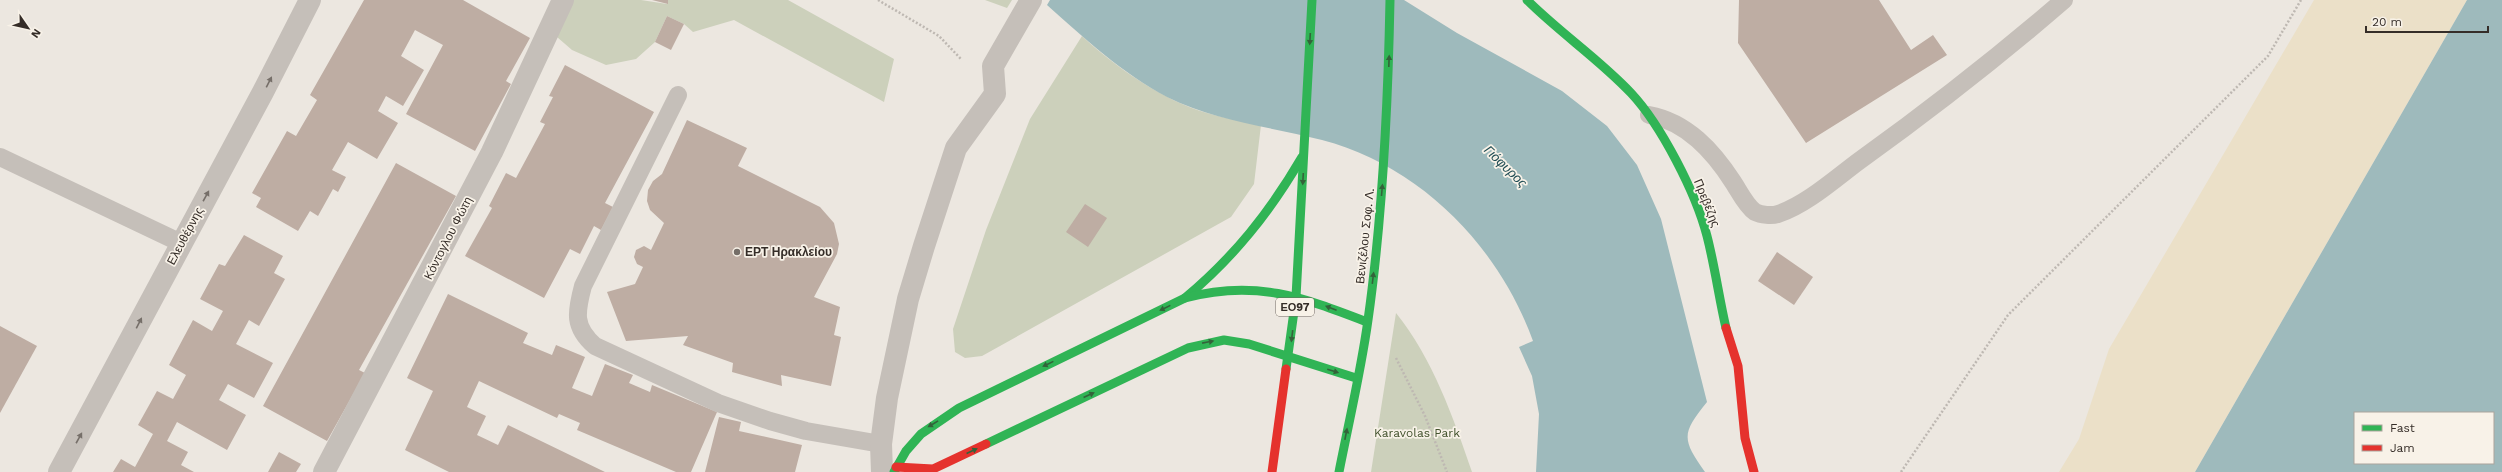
<svg xmlns="http://www.w3.org/2000/svg" width="2502" height="472" font-family="'Work Sans',sans-serif">
<style>
.green{fill:#ccd0bb}
.sand{fill:#ebe0c8}
.water{fill:#9ebabc;fill-rule:evenodd}
.building{fill:#beada3}
.lines{fill:none;stroke-linecap:round;stroke-linejoin:round}
.path{stroke:#beb8b2;stroke-width:2.5;stroke-dasharray:2 2;stroke-linecap:butt}
.lane{stroke:#c5bfb9;stroke-width:18}
.street{stroke:#c5bfb9;stroke-width:22}
.fast{stroke:#30b455;stroke-width:9}
.jam{stroke:#e5322d;stroke-width:9}
.oneway{fill:#33633a}
.oneway2{fill:#766f69}
.poi-dot{fill:#756e68;stroke:#f8f2e8;stroke-width:1.5}
.labels{text-anchor:middle;stroke-width:3.5;stroke-linejoin:round;paint-order:stroke}
.shield{fill:#f8f2e8;stroke:#706862;stroke-width:1}
.shield-label{font-size:11px;font-weight:bold;fill:#352d28}
.street-label{font-size:12px;fill:#352d28;stroke:#f8f2e8}
.poi-label{font-size:12px;font-weight:bold;fill:#352d28;stroke:#f8f2e8;text-anchor:start}
.park-label{font-size:12px;fill:#42522d;stroke:#f8f2e8}
.water-label{font-size:13px;font-style:italic;fill:#204d54;stroke:#f8f2e8}
</style>
<rect width="100%" height="100%" fill="#ece7e0"/>
<g class="green">
<polygon points="571,0 641,0 667,4 668,0 788,0 894,59 884,102 734,20 693,32 684,24 667,16 655,42 636,59 606,65 572,50 557,37"/>
<polygon points="985,0 1012,0 1007,8"/>
<path d="M1082 36C1114 66 1164 101 1207 113 1224 118 1243 121 1261 125L1254 184 1231 217 982 356 965 358 955 352 953 329 986 230 1030 119Z"/>
<path d="M1396 313C1433 359 1453 417 1472 472H1371Z"/>
</g>
<polygon class="sand" points="2314,0 2467,0 2195,472 2059,472 2079,439 2109,349"/>
<g class="water">
<path d="M1050 0H1404L1457 33 1562 91 1607 126 1637 165 1661 219 1707 402C1681 434 1682 439 1705 472H1536L1539 414 1532 376 1519 347 1533 341C1499 247 1421 166 1322 140 1271 127 1215 121 1167 97 1123 74 1084 38 1047 5Z"/>
<path d="M2467 0H2502V472H2195ZM2355 413H2493V463H2355Z"/>
</g>
<g class="building">
<polygon points="364,0 463,0 530,38 506,81 511,84 475,151 406,114 443,45 415,30 401,56 424,70 403,106 386,96 378,111 398,123 377,159 348,142 332,170 346,177 338,192 333,189 318,216 310,211 298,231 256,207 261,198 252,193 287,131 296,136 317,100 310,95"/>
<polygon points="652,0 668,0 668,4"/>
<polygon points="1739,0 1879,0 1911,50 1933,35 1947,55 1806,143 1738,43"/>
<polygon points="667,16 684,24 671,50 655,42"/>
<polygon points="565,65 654,112 605,203 613,207 601,230 594,226 580,254 570,249 544,298 465,256 492,208 489,206 506,173 516,178 545,124 540,122 553,97 549,96"/>
<polygon points="687,120 747,148 738,166 820,207 834,223 839,244 837,254 814,297 840,307 834,335 841,337 831,386 781,375 782,386 732,372 733,363 683,345 688,336 626,341 607,292 635,284 643,267 637,264 634,257 636,250 644,246 651,250 664,223 650,210 647,201 648,190 653,181 662,174"/>
<polygon points="396,163 456,196 359,370 365,373 327,441 263,406"/>
<polygon points="1085,204 1107,218 1088,247 1066,232"/>
<polygon points="244,235 283,256 274,273 285,279 259,326 249,320 236,344 273,363 254,398 228,384 219,400 246,415 227,450 177,422 167,441 188,452 181,465 194,472 113,472 121,459 135,467 153,434 138,425 157,391 173,399 186,375 169,365 193,320 212,331 223,311 200,299 219,264 225,266"/>
<polygon points="1777,252 1813,277 1794,305 1758,281"/>
<polygon points="448,294 528,333 523,343 552,355 556,345 585,357 572,388 592,396 605,364 633,375 629,383 650,392 652,385 717,412 691,472 676,472 577,430 580,423 559,414 557,418 479,381 467,407 486,416 477,435 498,445 508,425 605,472 449,472 405,450 433,391 407,378"/>
<polygon points="0,326 37,346 0,413"/>
<polygon points="719,417 741,422 739,431 802,445 795,472 705,472"/>
<polygon points="279,452 301,464 296,472 268,472"/>
</g>
<g class="lines">
<g class="path">
<polyline points="878,0 939,36 961,59"/>
<polyline points="1396,358 1425,416 1447,472"/>
<polyline points="1901,472 2008,315 2268,56 2301,0"/>
</g>
<g class="lane">
<path d="M678 95 583 286C576 312 573 327 595 346L718 403 770 421 806 431 881 444"/>
<path d="M1649 115C1687 122 1713 151 1733 182 1739 191 1746 206 1755 212 1761 215 1772 216 1778 214 1806 205 1836 178 1859 161 1930 110 1998 57 2064 0"/>
<polyline points="0,157 181,243"/>
</g>
<g class="street">
<polyline points="59,472 263,92 310,0"/>
<polyline points="324,472 492,152 563,0"/>
<polyline points="882,472 881,444 887,398 908,299 924,246 956,148 995,94 993,66 1031,0"/>
</g>
<g class="fast">
<path d="M1527 0C1560 33 1599 59 1631 93 1661 125 1696 193 1707 236 1715 267 1719 298 1726 328"/>
<path d="M1185 298C1234 257 1270 212 1302 157"/>
<polyline points="1286,369 1296,297 1312,0"/>
<polyline points="986,444 1188,348 1224,340 1249,344 1356,378"/>
<path d="M894 472 906 451 921 434 959 408 1185 298C1255 279 1302 297 1367 322"/>
<path d="M1339 472C1349 421 1361 371 1368 320 1383 214 1388 107 1390 0"/>
</g>
<g class="jam">
<polyline points="1726,328 1738,366 1745,438 1754,472"/>
<polyline points="896,467 933,469 986,444"/>
<polyline points="1272,472 1286,369"/>
</g>
</g>
<defs><path id="oneway-solid" d="M-6-.8H1V-3.2L6.5 0L1 3.2V.8H-6Z"/></defs>
<g class="oneway">
<use href="#oneway-solid" transform="translate(1310 39) rotate(93)"/>
<use href="#oneway-solid" transform="translate(1389 61) rotate(-88)"/>
<use href="#oneway-solid" transform="translate(1303 179) rotate(93)"/>
<use href="#oneway-solid" transform="translate(1382 190) rotate(-85)"/>
<use href="#oneway-solid" transform="translate(1373 278) rotate(-83)"/>
<use href="#oneway-solid" transform="translate(1165 308) rotate(154)"/>
<use href="#oneway-solid" transform="translate(1331 308) rotate(-159)"/>
<use href="#oneway-solid" transform="translate(1292 336) rotate(97)"/>
<use href="#oneway-solid" transform="translate(1208 342) rotate(-11)"/>
<use href="#oneway-solid" transform="translate(1048 364) rotate(154)"/>
<use href="#oneway-solid" transform="translate(1333 371) rotate(17)"/>
<use href="#oneway-solid" transform="translate(1089 395) rotate(-25)"/>
<use href="#oneway-solid" transform="translate(933 424) rotate(149)"/>
<use href="#oneway-solid" transform="translate(1346 434) rotate(-79)"/>
<use href="#oneway-solid" transform="translate(972 451) rotate(-25)"/>
</g>
<g class="oneway2">
<use href="#oneway-solid" transform="translate(269 82) rotate(-63)"/>
<use href="#oneway-solid" transform="translate(206 196) rotate(-61)"/>
<use href="#oneway-solid" transform="translate(139 323) rotate(-63)"/>
<use href="#oneway-solid" transform="translate(79 438) rotate(-61)"/>
</g>
<circle class="poi-dot" cx="737" cy="252" r="4"/>
<g class="labels">
<rect class="shield" x="1276" y="298" width="38" height="18" rx="3"/>
<g class="shield-label">
<text x="1295" y="311">ΕΟ97</text>
</g>
<g class="street-label">
<text transform="translate(1707 203) rotate(68)" y="4">Πρεβέζης</text>
<text transform="translate(185 236) rotate(-62)" y="4">Ελευθέρνης</text>
<text transform="translate(1365 236) rotate(-84)" y="4">Βενιζέλου Σοφ. Λ.</text>
<text transform="translate(448 238) rotate(-63)" y="4">Κόντογλου Φώτη</text>
</g>
<g class="poi-label">
<text x="745" y="256">ΕΡΤ Ηρακλείου</text>
</g>
<g class="park-label">
<text x="1417" y="437">Karavolas Park</text>
</g>
<g class="water-label">
<text transform="translate(1506 166) rotate(44)" y="5">Γιόφυρος</text>
</g>
</g>
<rect x="2354" y="412" width="140" height="52" fill="#f8f2e8" stroke="#aaa39b"/>
<rect x="2362" y="425" width="20" height="6" fill="#30b455" stroke="#aaa39b"/>
<text x="2390" y="432" font-size="12" fill="#352d28">Fast</text>
<rect x="2362" y="445" width="20" height="6" fill="#e5322d" stroke="#aaa39b"/>
<text x="2390" y="452" font-size="12" fill="#352d28">Jam</text>
<g transform="translate(28 28) rotate(124)" stroke="#f8f2e8" stroke-width="3" paint-order="stroke">
<path d="M0-3L7 15L0 10L-7 15Z" fill="#352d28"/>
<text y="-6" font-size="11" font-weight="bold" text-anchor="middle" fill="#352d28">N</text>
</g>
<path d="M2366 26v6h122v-6" fill="none" stroke="#352d28" stroke-width="2"/>
<text x="2372" y="26" font-size="12" fill="#352d28" stroke="#f8f2e8" stroke-width="3" paint-order="stroke">20 m</text>
</svg>
